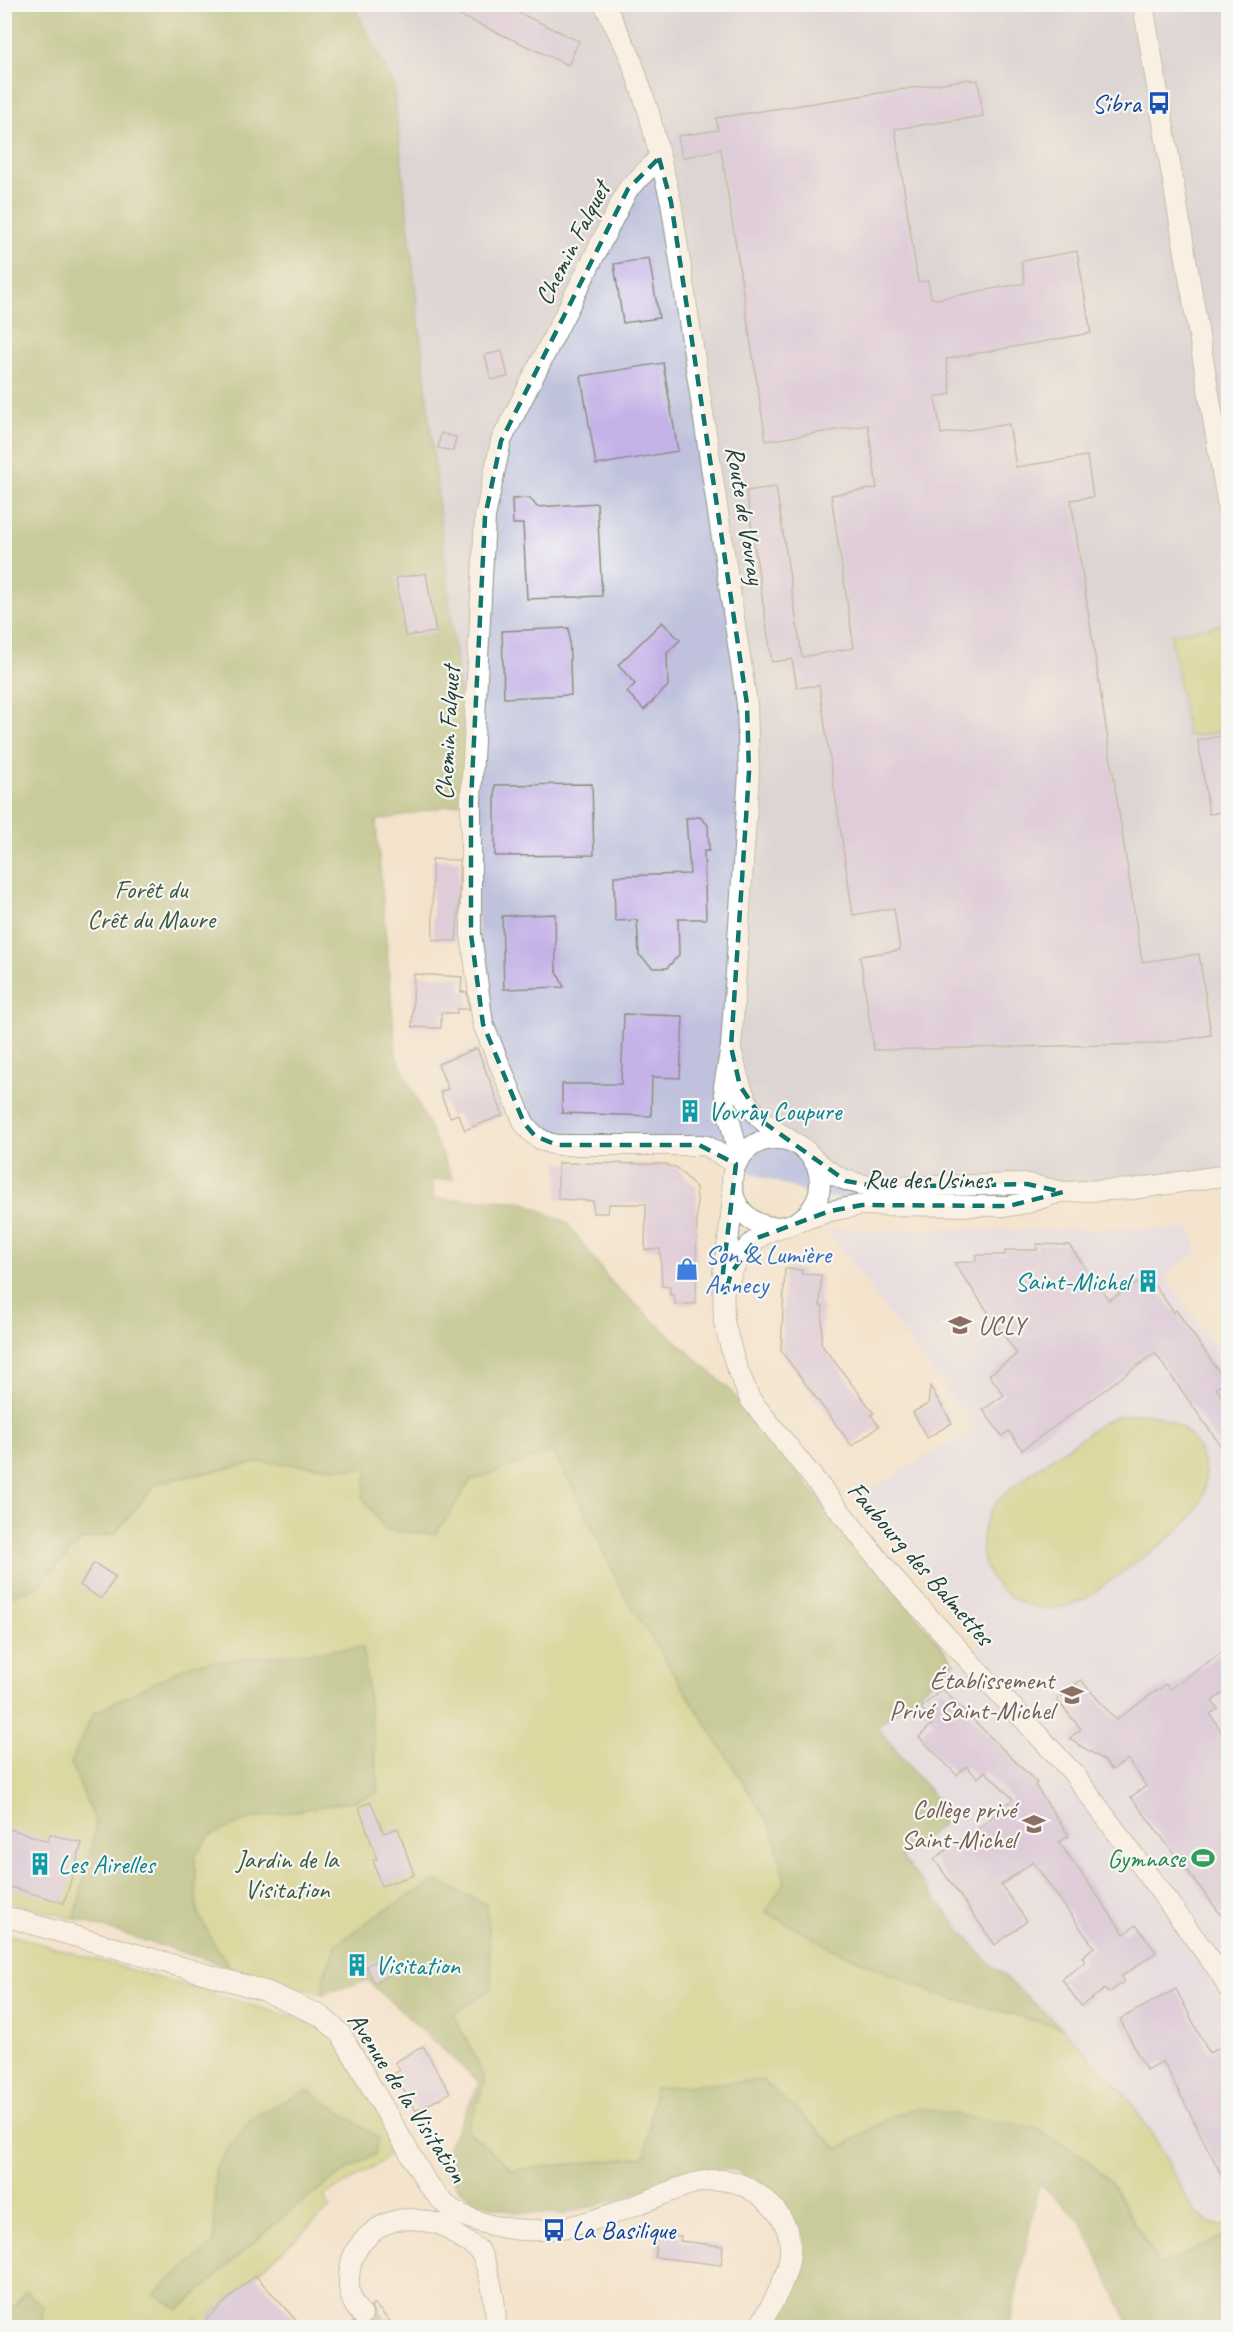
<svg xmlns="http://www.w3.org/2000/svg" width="1233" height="2332" font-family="Caveat,sans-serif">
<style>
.built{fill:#d9d7f8}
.industrial{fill:#c0c2dd}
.green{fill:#bcc96b;stroke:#6e8350;stroke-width:1.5}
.forest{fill:#95ad5f;stroke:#5a754a;stroke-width:1.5}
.building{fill:#c4b1e8}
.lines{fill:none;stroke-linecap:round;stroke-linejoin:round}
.minor-tunnel{stroke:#c9c2ae;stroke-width:20;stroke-dasharray:20 10;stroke-linecap:butt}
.minor-casing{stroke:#8a9080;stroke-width:22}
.minor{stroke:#fff;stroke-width:20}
.marked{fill:none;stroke:#0f766e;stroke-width:4.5;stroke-dasharray:12 8;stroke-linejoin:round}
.labels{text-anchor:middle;stroke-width:4.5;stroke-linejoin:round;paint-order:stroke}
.transit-label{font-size:26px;fill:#164399;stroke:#f6f6f2;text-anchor:end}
.street-label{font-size:26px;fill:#1f3d34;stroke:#f6f6f2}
.park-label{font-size:26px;fill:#3e593f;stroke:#f6f6f2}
.culture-label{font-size:26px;fill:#0d838f;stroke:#f6f6f2;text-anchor:start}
.shop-label{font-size:26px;fill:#366cbe;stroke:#f6f6f2;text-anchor:start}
.education-label{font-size:26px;fill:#785e54;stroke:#f6f6f2;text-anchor:end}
.leisure-label{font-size:26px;fill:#27864d;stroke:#f6f6f2;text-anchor:end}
</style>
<rect width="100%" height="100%" fill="#f6f6f2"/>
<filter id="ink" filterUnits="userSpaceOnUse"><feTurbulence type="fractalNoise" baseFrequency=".0167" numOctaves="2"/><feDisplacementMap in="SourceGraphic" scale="12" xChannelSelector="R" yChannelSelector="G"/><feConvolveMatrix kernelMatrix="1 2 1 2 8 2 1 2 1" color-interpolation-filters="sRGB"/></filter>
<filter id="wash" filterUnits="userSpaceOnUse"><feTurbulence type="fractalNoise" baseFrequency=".008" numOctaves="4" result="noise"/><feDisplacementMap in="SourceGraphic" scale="24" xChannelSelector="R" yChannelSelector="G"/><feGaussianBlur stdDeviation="1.35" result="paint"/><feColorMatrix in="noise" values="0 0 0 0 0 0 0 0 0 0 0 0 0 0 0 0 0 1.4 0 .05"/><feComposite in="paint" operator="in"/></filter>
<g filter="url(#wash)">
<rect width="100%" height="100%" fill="#f4e3cc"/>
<polygon class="built" points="1192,1229 1197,1253 1165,1276 1228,1365 1228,2219 1211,2223 1195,2213 1181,2185 1062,2028 984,1958 901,1858 951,1817 877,1728 985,1639 860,1495 974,1429 827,1230"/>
<polygon class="industrial" points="353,5 1228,5 1228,1175 957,1205 818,1197 712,1159 698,1145 545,1142 483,1024 471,801 393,83"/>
<g class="green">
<polygon points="1228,624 1228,730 1188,737 1171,634"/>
<path d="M1142 1413C1167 1416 1190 1428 1200 1453 1220 1505 1182 1529 1145 1556 1125 1570 1105 1585 1085 1599 1023 1632 957 1573 991 1510 1005 1486 1077 1442 1102 1423L1115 1417Z"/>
<polygon points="552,1450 577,1495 623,1593 772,1828 785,1880 935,1993 1062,2028 1125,2094 1156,2140 1195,2213 1211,2223 1228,2227 1228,2234 1160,2266 1111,2182 894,2115 839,2149 794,2108 645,2157 513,2170 467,2130 485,2082 474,2054 453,2015 487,1905 436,1881 380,1913 337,1944 324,1975 323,1994 230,1967 214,1944 197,1912 195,1856 209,1836 249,1819 358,1800 71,1763 96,1824 75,1919 5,1901 4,1598 37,1586 82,1540 115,1534 157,1483 260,1462 367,1470 436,1534 470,1481"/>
<polygon points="4,1933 317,2024 336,2041 392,2135 390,2152 382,2162 324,2196 330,2208 211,2315 205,2327 196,2318 186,2328 5,2327"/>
</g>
<g class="forest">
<polygon points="4,5 353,5 393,83 471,801 376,821 396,1055 453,1179 433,1180 433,1199 521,1201 566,1222 611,1282 728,1388 955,1663 877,1727 951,1817 902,1858 984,1958 1062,2028 935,1993 835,1950 766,1912 785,1880 772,1828 623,1593 577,1495 552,1451 470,1481 436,1534 386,1531 363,1498 367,1470 260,1462 157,1482 114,1534 82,1540 37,1586 5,1598"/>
<polygon points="363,1647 379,1792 358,1800 249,1819 209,1836 195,1856 197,1911 214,1944 230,1967 75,1919 96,1824 71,1763 93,1713 192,1664"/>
<polygon points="437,1881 487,1905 492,1988 453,2015 474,2054 485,2082 467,2130 513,2170 645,2157 655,2088 762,2080 839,2149 894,2115 917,2108 1036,2128 1086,2158 1111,2183 1160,2266 1228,2234 1228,2327 1130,2327 1081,2221 1039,2183 1009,2327 766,2327 792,2278 799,2256 798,2230 787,2205 765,2184 735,2170 702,2168 619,2199 565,2214 515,2212 475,2202 458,2188 440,2163 480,2083 367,1980 323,1994 324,1975 337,1944 380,1913"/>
<path d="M308 2090 378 2138 374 2155C301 2193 240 2256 179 2310L154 2294 214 2243 215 2167 254 2115Z"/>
<polygon points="26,2291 44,2307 41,2327 5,2327 5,2318"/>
</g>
<g id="blocks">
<g class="building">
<polygon points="435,4 500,4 579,41 568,65"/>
<polygon points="970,79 971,81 978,80 983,116 895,129 918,282 928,281 931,298 937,299 1025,283 1021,261 1077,251 1091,333 946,359 951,394 935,397 941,434 1009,424 1016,467 1087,456 1093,497 1071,500 1142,962 1199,954 1211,1035 1152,1044 874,1050 860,956 900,950 894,908 853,915 819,685 797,688 792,659 772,662 746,491 776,487 802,657 854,648 831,495 877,488 868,425 766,441 721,149 682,158 678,136 718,130 716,118"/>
<polygon points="649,258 659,318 623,323 614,264"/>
<polygon points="502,351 508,377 491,380 485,355"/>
<polygon points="663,363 678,451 596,465 581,376"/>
<polygon points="441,433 456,437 453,451 438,448"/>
<polygon points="530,498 537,507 597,503 602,596 527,599 523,524 513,524 512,499"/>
<polygon points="426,573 436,632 405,636 396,578"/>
<polygon points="662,622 680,640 667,653 668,686 644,710 627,692 635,684 618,665"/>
<polygon points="569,628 571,695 504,698 502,631"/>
<polygon points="1228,735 1228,811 1209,814 1198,740"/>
<polygon points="592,784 594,855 495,856 495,785"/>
<polygon points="700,817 708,825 709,851 704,851 706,919 678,919 679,955 667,968 653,968 639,955 637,920 615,921 614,876 690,874 686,818"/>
<polygon points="432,859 459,860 459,905 456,941 433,940"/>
<polygon points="555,914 556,970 564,987 504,989 502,916"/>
<polygon points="414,974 462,977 461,992 467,992 469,1009 457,1009 457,1013 441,1013 441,1028 412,1027"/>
<polygon points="624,1014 683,1016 680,1078 652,1077 651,1116 562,1113 562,1084 621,1084"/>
<polygon points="477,1048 503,1115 465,1130 458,1114 450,1117 440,1092 448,1089 438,1064"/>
<polygon points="558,1163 668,1164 668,1166 676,1167 696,1187 696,1195 697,1196 696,1304 675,1304 674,1295 670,1295 670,1287 662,1286 660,1249 645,1250 646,1204 609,1204 608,1213 593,1213 593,1201 558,1199"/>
<polygon points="1037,1244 1069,1245 1109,1300 1148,1277 1174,1312 1176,1310 1226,1382 1216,1388 1228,1405 1228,1456 1155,1353 1022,1450 1009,1431 1002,1436 983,1410 1004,1395 989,1375 1017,1354 954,1263 976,1261 976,1255 1005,1255 1005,1250 1037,1250"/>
<polygon points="785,1269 802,1270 801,1274 821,1275 820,1306 823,1306 821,1344 874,1413 871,1415 879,1426 852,1446 781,1351"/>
<polygon points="930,1386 952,1423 927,1438 913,1412 928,1404"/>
<polygon points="94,1563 116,1577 101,1599 80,1585"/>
<polygon points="1228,1648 1228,1690 1212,1701 1218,1709 1210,1714 1228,1741 1228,1924 1131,1797 1146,1786 1128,1759 1112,1770 1104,1760 1069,1739 1081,1729 1057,1700 1081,1680 1116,1720 1166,1684 1170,1689"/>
<polygon points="942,1689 1037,1783 1035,1785 1069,1836 1059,1842 1106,1908 1124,1934 1136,1925 1156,1952 1121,1977 1124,1982 1108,1993 1105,1989 1081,2006 1062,1979 1085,1962 1082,1957 1094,1947 1033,1862 1001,1885 1027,1921 995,1945 934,1859 966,1836 967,1838 1013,1799 985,1771 978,1778 966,1766 957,1775 919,1737 934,1722 921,1708"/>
<polygon points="371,1802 384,1833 398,1828 414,1875 381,1886 373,1860 377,1859 359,1807"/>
<polygon points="4,1827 48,1841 50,1834 82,1843 64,1903 4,1885"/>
<polygon points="380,1958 389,1975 374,1983 366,1966"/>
<polygon points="1176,1989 1209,2053 1221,2047 1228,2061 1228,2188 1163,2061 1146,2070 1120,2019"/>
<polygon points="423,2046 450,2093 416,2111 394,2074 400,2070 395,2062"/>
<polygon points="657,2234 681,2236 680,2241 723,2246 721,2265 655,2257"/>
<polygon points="255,2275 303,2328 197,2328"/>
<polygon points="374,2304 396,2328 348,2328 353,2323 363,2327 370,2324 374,2314 371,2307"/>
</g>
</g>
</g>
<g filter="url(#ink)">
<use href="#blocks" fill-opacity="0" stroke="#8a9080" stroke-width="1.5"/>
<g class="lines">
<polyline class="minor-tunnel" points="362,2315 373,2328"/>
<g class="minor-casing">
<g id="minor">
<polyline points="604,4 630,56 649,113 671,202 747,704 749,772 731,1047 724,1086 726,1104 735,1141 736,1164"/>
<polyline points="1143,4 1228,507"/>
<path d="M659 158 628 189 501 441 485 517 471 801V934L483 1024 524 1123C533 1136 542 1142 557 1145H699L707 1146 736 1164"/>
<path d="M733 1056C742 1098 749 1117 789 1139"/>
<circle cx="776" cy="1183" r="44"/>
<path d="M813 1158C835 1179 850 1184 880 1187L1027 1184 1063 1192 1133 1189 1228 1175"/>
<polyline points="733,1195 729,1235 723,1272 724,1322 735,1363 750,1399 900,1586 1073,1773 1221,1974 1228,1988"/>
<polyline points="800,1221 830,1211 862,1205 1009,1206 1027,1203 1060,1192"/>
<path d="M728 1284C736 1255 753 1236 781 1227"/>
<path d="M4 1916 265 1991 321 2016 341 2034 428 2185C434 2191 439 2199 446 2205 457 2214 473 2220 487 2224 548 2241 593 2221 649 2200 670 2192 692 2181 714 2180 733 2179 750 2187 764 2199 812 2239 784 2284 758 2328"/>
<path d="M362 2315C349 2301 347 2287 350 2269 353 2243 380 2220 407 2219 416 2219 430 2222 439 2224 447 2227 455 2234 462 2239 467 2242 477 2247 480 2252 489 2267 498 2310 495 2328"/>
</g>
</g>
<use href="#minor" class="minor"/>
</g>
</g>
<path d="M0 0H1233V2332H0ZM659 158 671 202 747 704 749 772 731 1047 740 1086 766 1124 846 1181 880 1187 1027 1184 1063 1192 1009 1206 862 1205 830 1211 757 1238 731 1273 725 1295 723 1272 736 1164 699 1145H557L535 1136 524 1123 483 1024 471 934V801L485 517 501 441 628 189Z" fill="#f4e3cc" fill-opacity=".55" fill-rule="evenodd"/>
<path class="marked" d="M659 158 671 202 747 704 749 772 731 1047 740 1086 766 1124 846 1181 880 1187 1027 1184 1063 1192 1009 1206 862 1205 830 1211 757 1238 731 1273 725 1295 723 1272 736 1164 699 1145H557L535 1136 524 1123 483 1024 471 934V801L485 517 501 441 628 189Z"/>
<defs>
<g id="bus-bare" transform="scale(1.8)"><path d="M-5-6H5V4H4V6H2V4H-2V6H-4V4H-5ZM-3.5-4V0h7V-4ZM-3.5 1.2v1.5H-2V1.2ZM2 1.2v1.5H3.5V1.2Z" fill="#1a4fb4" stroke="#f6f6f2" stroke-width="2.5" paint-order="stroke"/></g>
<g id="building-bare" transform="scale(1.8)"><path d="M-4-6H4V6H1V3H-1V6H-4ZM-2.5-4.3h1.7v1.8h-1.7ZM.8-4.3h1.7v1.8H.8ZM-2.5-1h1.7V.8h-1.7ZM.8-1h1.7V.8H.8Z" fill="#0f9aa8" stroke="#f6f6f2" stroke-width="2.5" paint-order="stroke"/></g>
<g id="shop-bare" transform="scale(1.8)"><path d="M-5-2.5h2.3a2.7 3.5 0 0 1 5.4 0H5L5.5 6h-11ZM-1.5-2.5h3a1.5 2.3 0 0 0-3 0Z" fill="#3f7fe0" stroke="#f6f6f2" stroke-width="2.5" paint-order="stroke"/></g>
<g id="university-bare" transform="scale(1.8)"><path d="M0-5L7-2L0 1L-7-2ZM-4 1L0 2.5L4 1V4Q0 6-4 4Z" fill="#8d6e63" stroke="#f6f6f2" stroke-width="2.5" paint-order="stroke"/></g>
<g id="school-bare" transform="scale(1.8)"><path d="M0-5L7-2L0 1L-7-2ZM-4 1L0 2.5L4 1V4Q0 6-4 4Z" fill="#8d6e63" stroke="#f6f6f2" stroke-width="2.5" paint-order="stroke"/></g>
<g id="stadium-bare" transform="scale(1.8)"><path d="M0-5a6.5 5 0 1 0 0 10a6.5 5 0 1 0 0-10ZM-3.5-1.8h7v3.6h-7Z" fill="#2e9e5b" stroke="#f6f6f2" stroke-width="2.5" paint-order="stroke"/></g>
</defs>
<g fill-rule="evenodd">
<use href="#bus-bare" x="1159" y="103"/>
<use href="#building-bare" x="690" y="1111"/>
<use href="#shop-bare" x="687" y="1269"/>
<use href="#building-bare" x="1148" y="1281"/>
<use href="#university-bare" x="960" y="1325"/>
<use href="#school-bare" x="1072" y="1695"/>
<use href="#school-bare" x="1034" y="1824"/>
<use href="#stadium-bare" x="1203" y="1858"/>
<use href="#building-bare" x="40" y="1864"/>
<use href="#building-bare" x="357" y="1965"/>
<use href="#bus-bare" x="554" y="2230"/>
</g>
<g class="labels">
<g class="transit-label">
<text x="1141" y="112">Sibra</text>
<text x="572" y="2239" text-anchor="start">La Basilique</text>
</g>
<g class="street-label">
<text transform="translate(572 243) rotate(-63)" y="9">Chemin Falquet</text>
<text transform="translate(746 515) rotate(81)" y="9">Route de Vovray</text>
<text transform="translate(447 733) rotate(-87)" y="9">Chemin Falquet</text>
<text x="928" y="1188">Rue des Usines</text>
<text transform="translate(921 1563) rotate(49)" y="9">Faubourg des Balmettes</text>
<text transform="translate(408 2097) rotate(57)" y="9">Avenue de la Visitation</text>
</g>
<g class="park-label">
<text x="151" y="898">Forêt du<tspan x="151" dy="30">Crêt du Maure</tspan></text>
<text x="287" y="1868">Jardin de la<tspan x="287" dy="30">Visitation</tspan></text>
</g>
<g class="culture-label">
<text x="708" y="1120">Vovray Coupure</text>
<text x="1130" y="1290" text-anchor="end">Saint-Michel</text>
<text x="58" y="1873">Les Airelles</text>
<text x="375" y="1974">Visitation</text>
</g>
<g class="shop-label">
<text x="705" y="1263">Son &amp; Lumière<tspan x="705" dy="30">Annecy</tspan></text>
</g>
<g class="education-label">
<text x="978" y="1334" text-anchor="start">UCLY</text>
<text x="1054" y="1689">Établissement<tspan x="1054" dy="30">Privé Saint-Michel</tspan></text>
<text x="1016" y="1818">Collège privé<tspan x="1016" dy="30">Saint-Michel</tspan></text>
</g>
<g class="leisure-label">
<text x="1185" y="1867">Gymnase</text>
</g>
</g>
<rect width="1233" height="2332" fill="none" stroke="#f6f6f2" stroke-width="24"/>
</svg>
